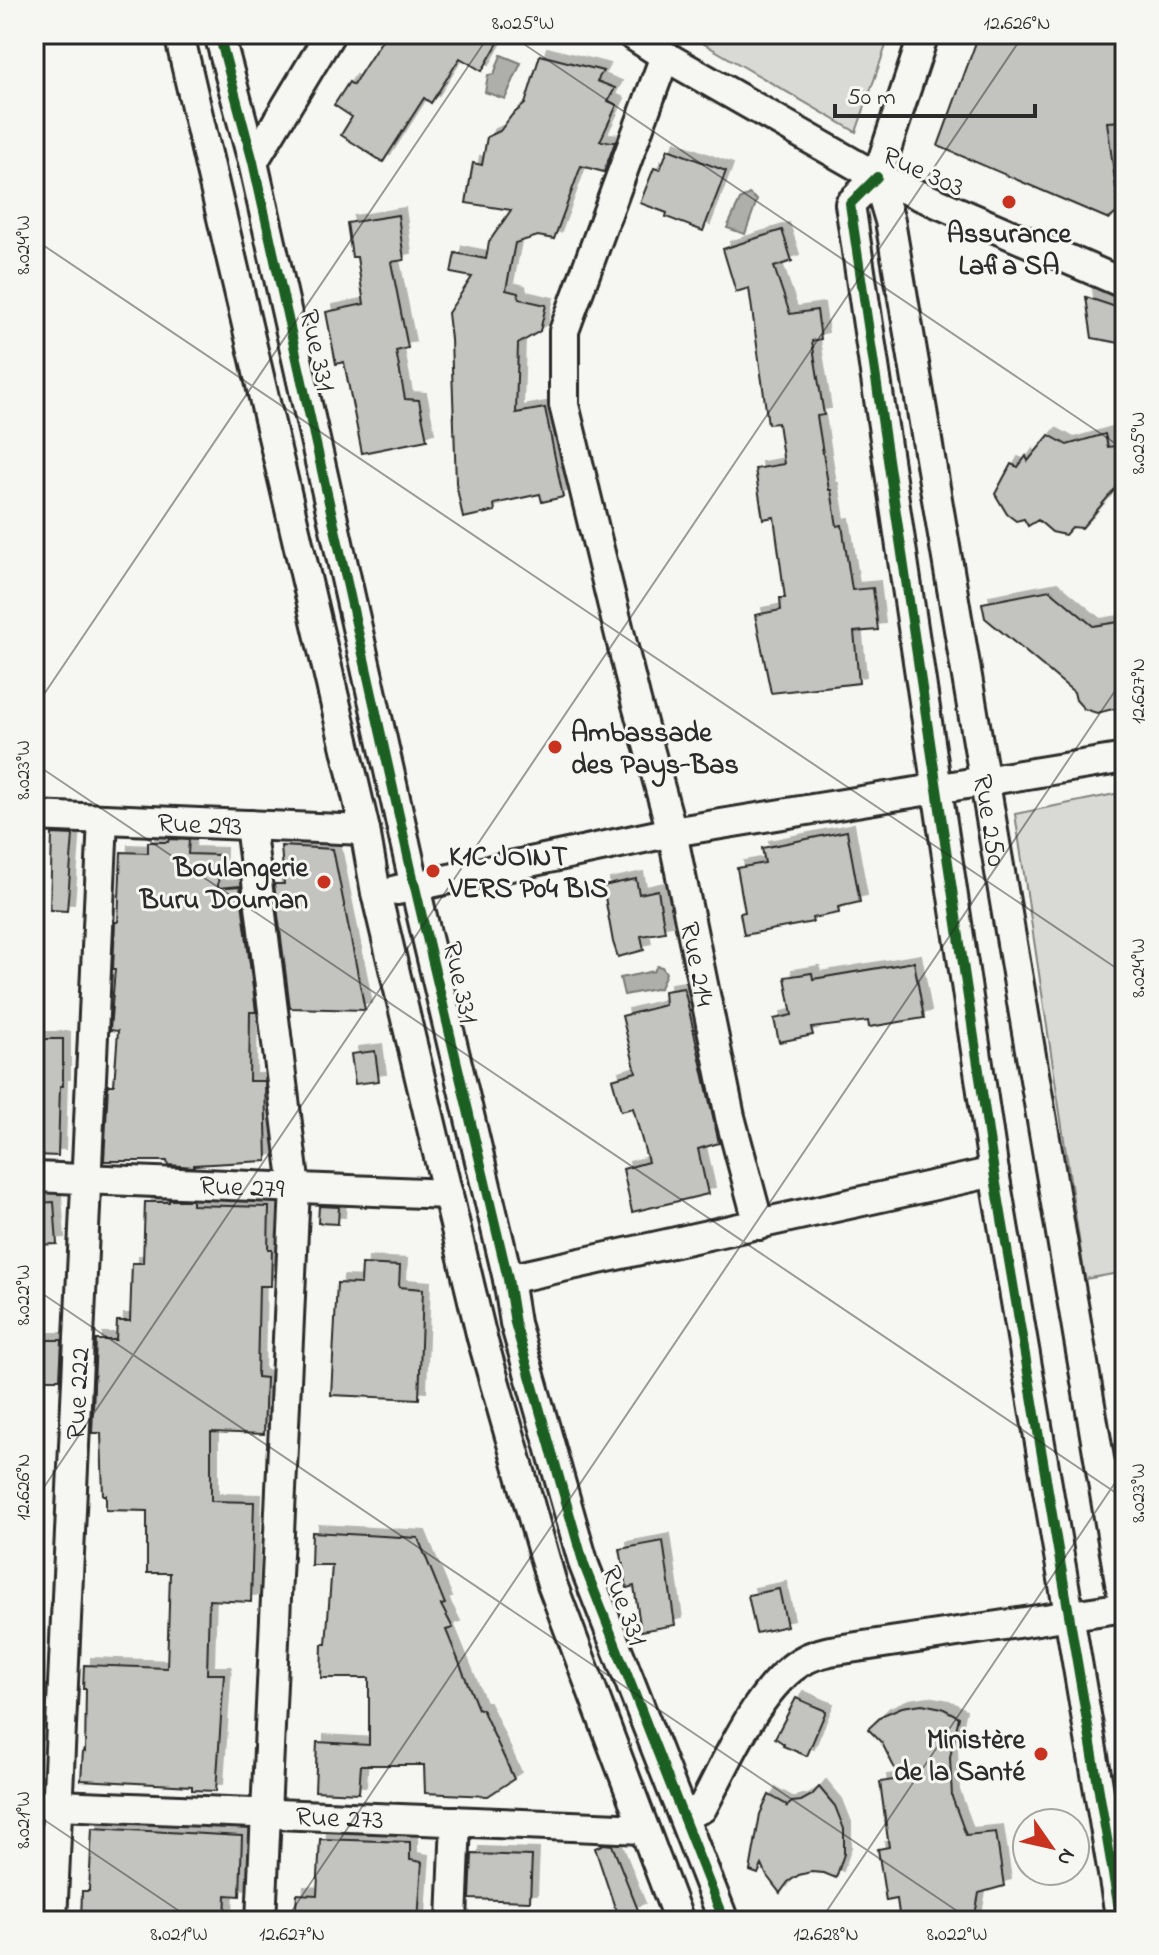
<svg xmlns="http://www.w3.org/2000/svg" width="1159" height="1955" font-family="'Indie Flower',sans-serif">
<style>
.green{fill:#d9d9d5;stroke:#828280;stroke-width:2}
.water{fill:#aeaeab;stroke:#7a7a78;stroke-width:2}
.building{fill:#c3c3c0;stroke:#2b2b2b;stroke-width:2;filter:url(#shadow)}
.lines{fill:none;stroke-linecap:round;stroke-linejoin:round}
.minor-casing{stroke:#2b2b2b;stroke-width:34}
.minor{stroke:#f6f6f2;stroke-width:28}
.cycleway-casing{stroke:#f6f6f2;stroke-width:15}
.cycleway{stroke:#1b5e20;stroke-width:10}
.ticks{fill:none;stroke:#2b2b2b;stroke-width:2;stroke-opacity:0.45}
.poi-dot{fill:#c8321e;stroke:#f6f6f2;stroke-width:3}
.labels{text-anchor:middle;stroke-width:6;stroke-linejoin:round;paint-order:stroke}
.street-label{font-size:28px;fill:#2b2b2b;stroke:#f6f6f2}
.poi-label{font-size:28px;font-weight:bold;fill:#2b2b2b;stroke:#f6f6f2;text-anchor:start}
.neatline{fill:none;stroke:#2b2b2b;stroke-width:3}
.ticks-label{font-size:20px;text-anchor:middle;fill:#2b2b2b}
</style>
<defs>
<filter id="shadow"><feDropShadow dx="7" dy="-7" stdDeviation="0" flood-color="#0004"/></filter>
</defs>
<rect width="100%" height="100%" fill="#f6f6f2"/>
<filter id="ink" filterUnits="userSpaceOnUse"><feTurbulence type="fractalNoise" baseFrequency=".0125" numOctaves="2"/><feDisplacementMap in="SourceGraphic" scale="16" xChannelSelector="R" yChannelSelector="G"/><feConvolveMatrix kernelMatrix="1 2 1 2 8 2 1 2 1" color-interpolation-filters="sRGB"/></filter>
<g filter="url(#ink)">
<g class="green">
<polygon points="687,34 890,34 856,132"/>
<polygon points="1125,792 1125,1272 1085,1279 1015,814"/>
</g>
<g class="water">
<polygon points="501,55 521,63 505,99 485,92 488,75 494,74"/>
<polygon points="749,194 757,200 745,234 727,228 740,200"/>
<polygon points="657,966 662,967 666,973 660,988 624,995 620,978 654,971"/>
</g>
<g class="building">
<polygon points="386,34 503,34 482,71 460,58 431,103 424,98 383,162 341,135 352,117 334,105 349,82 353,85"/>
<polygon points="979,34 1125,34 1125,121 1107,122 1119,211 1109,219 938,146"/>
<polygon points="540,55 603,71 597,81 615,88 608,101 617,105 600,141 615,142 604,172 581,166 554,239 538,236 515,243 506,290 518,293 519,299 546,305 540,331 518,344 516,413 545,408 563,497 542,502 540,494 494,504 495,511 463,518 456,483 451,339 448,313 472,277 451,273 455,253 486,259 489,242 511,210 466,203 473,163 482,165 487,137 500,131 512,115 525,104"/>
<polygon points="668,149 726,171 703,231 666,217 667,213 640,203 654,168 660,170"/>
<polygon points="398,215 404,260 391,262 408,348 396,351 405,399 419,400 427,440 362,453 344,362 336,364 326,312 364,304 357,257 352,257 347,223"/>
<polygon points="782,230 792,261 774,267 790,314 817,310 821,339 812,341 824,415 817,416 829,490 831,490 837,526 842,525 852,590 873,588 878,630 854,632 859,683 771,693 755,615 781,610 780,598 785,598 774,517 763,519 755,469 784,464 778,423 768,424 749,288 736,292 723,249"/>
<polygon points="1086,297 1125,310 1125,344 1092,338"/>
<polygon points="1105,434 1108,447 1125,445 1125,477 1082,528 1072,527 1065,535 1052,532 1038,520 1028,526 1024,519 1016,521 1007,514 995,494 1011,464 1018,467 1026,456 1028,461 1049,435 1067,445"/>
<polygon points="1050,590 1093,626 1125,621 1125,706 1097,713 1084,709 1076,700 1074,692 985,618 982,603"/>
<polygon points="847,831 860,902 838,907 839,913 812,918 813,922 744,935 740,913 745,912 737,868 765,863 762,848"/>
<polygon points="52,834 73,835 67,911 50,910"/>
<polygon points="169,839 189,840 188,854 219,855 218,888 240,886 256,1012 250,1012 249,1081 265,1081 267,1161 194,1165 194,1167 168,1165 167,1161 104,1161 108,1085 114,1085 118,1031 110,1030 115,969 113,969 115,922 118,922 121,852 148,853 148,842 168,842"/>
<polygon points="281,846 333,849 365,1010 290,1008 274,884 284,884"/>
<polygon points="636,879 639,894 658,890 665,932 641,936 644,950 618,957 613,942 603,886"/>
<polygon points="914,962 924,1018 869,1027 868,1021 811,1028 813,1035 779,1042 774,1019 792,1015 785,977 812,973 813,979"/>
<polygon points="684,988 719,1143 698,1149 708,1194 632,1212 623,1169 648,1162 633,1108 621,1111 612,1079 636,1072 622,1016 665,1005 664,991"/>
<polygon points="34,1039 63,1039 63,1086 60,1086 58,1156 34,1155"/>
<polygon points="375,1051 379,1081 355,1084 351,1054"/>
<polygon points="169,1200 192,1200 192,1205 269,1207 268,1249 272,1249 271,1286 259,1286 257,1377 266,1378 264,1434 211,1432 211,1501 254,1502 251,1602 209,1600 207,1674 224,1674 216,1791 192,1790 192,1786 81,1780 83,1751 85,1752 86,1689 83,1689 84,1665 167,1668 170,1573 147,1573 147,1511 106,1510 106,1495 103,1495 101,1433 92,1433 96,1340 116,1340 117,1321 130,1321 132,1263 143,1263 145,1202 169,1202"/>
<polygon points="54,1202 57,1244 34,1245 34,1203"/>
<polygon points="319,1206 339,1207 338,1224 318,1223"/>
<polygon points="362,1264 400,1266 399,1287 423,1289 419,1399 331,1395 337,1283 361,1284"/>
<polygon points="36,1340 62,1340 60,1379 34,1379"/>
<polygon points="312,1532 418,1538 445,1604 441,1605 453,1628 446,1630 478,1709 482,1709 514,1779 488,1796 425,1793 424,1765 361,1765 359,1793 315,1791 317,1742 369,1745 369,1678 321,1678 322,1644 326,1644 332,1565 311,1565"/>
<polygon points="663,1541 675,1625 641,1631 634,1586 627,1588 620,1549"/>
<polygon points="779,1589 787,1626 756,1633 748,1595"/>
<polygon points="796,1698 826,1711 807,1756 783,1746 784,1744 775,1738"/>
<polygon points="922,1704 942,1708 959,1717 950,1757 952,1797 966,1835 996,1832 1004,1886 979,1893 974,1921 900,1921 897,1899 886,1901 878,1849 889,1847 880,1782 900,1779 882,1743 868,1729 883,1715 902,1707"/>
<polygon points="819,1787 835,1806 844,1829 844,1854 836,1878 824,1873 811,1872 799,1875 788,1882 780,1893 767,1876 762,1865 758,1874 750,1871 760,1814 769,1795 787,1805 786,1807 792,1802 801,1801 812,1795"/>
<polygon points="92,1828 242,1836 240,1896 226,1895 225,1921 81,1921 82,1891 89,1891"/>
<polygon points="320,1839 410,1842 410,1860 422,1862 418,1921 295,1921 297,1894 317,1895"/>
<polygon points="604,1844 612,1845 638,1910 618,1917 595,1848"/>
<polygon points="472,1854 532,1856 530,1901 470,1899"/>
</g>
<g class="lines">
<g class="minor-casing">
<g id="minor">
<polyline points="179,34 365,830 376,893 482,1338 552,1584 679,1921"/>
<polyline points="219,34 253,162 415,887 508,1279 515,1323 584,1565 724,1921"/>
<polyline points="631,34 665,56 877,177 1125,284"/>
<path id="s1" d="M924 34 877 177 890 221 1125 1612"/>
<path id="s2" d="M665 56 564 331V405L636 701 672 832 730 1117 759 1225"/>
<polyline points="253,162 330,34"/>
<polyline points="877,177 850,204 994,1172 1121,1921"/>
<path id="s3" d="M34 816 365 830"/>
<polyline points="250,825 295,1188 261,1921"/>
<polyline points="397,890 672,832 1125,758"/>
<path id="s4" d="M34 1177 448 1194"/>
<polyline points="508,1279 994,1172"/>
<path id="s5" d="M34 1804 644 1829"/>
<path d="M683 1815 702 1808C727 1762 759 1683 806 1659 813 1655 822 1653 830 1651L1125 1607"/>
<path id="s6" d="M52 1921 103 819"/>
<polyline points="452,1921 456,1821"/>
</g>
</g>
<use href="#minor" class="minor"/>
<g class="cycleway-casing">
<g id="cycleway">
<polyline points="219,34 253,162 415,887 508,1279 515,1323 584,1565 724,1921"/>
<polyline points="877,177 850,204 994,1172 1121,1921"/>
</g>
</g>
<use href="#cycleway" class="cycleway"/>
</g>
</g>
<path class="ticks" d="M509 34 1125 450M34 239 1125 974M34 709 490 34M34 763 1125 1499M34 1288 972 1921M34 1502 1024 34M34 1813 194 1921M285 1921 1125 676M820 1921 1125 1468"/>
<g class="poi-dot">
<circle cx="1009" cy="202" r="8"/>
<circle cx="555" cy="747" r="8"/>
<circle cx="433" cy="871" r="8"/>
<circle cx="324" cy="882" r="8"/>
<circle cx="1041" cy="1754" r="8"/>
</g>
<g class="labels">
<g class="street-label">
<text transform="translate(924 170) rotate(24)" y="10">Rue 303</text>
<text transform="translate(319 350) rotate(77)" y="10">Rue 331</text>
<text dy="10" stroke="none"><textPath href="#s1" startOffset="804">Rue 250</textPath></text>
<text dy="10" stroke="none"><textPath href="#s3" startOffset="166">Rue 293</textPath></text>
<text dy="10" stroke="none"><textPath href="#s2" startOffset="942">Rue 214</textPath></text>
<text transform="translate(462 982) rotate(77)" y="10">Rue 331</text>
<text dy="10" stroke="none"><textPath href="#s4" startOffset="208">Rue 279</textPath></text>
<text dy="10" stroke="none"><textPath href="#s6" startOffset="528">Rue 222</textPath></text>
<text transform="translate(626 1605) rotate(69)" y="10">Rue 331</text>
<text dy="10" stroke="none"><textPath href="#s5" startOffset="306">Rue 273</textPath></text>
</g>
<g class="poi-label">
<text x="1009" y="242" text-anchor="middle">Assurance<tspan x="1009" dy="32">Lafia SA</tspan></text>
<text x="571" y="741">Ambassade<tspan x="571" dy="32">des Pays-Bas</tspan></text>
<text x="449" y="865">K1C JOINT<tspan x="449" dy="32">VERS P04 BIS</tspan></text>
<text x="308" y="876" text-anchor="end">Boulangerie<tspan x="308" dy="32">Buru Douman</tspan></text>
<text x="1025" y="1748" text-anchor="end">Ministère<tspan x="1025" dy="32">de la Santé</tspan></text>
</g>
</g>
<rect width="1159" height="1955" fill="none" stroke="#f6f6f2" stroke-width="88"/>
<g transform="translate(1051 1847) rotate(124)"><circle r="38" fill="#f6f6f2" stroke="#a5a5a2" stroke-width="2"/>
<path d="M0-6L14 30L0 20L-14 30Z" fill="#c8321e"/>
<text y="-12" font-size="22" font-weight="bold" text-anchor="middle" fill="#2b2b2b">N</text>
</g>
<path d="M835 104v12h200v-12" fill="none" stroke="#2b2b2b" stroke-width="4"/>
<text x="847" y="104" font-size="24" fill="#2b2b2b" stroke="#f6f6f2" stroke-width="6" paint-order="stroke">50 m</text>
<rect x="44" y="44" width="1071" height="1867" class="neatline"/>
<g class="ticks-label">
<text x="523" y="29">8.025°W</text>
<text x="1017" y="29">12.626°N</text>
<text transform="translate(22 245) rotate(-90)" y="7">8.024°W</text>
<text transform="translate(1137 443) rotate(-90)" y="7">8.025°W</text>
<text transform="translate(1137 691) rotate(-90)" y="7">12.627°N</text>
<text transform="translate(22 770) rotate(-90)" y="7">8.023°W</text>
<text transform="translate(1137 968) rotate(-90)" y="7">8.024°W</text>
<text transform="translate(22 1295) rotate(-90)" y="7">8.022°W</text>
<text transform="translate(22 1487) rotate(-90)" y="7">12.626°N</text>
<text transform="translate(1137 1493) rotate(-90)" y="7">8.023°W</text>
<text transform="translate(22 1820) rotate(-90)" y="7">8.021°W</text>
<text x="179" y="1940">8.021°W</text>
<text x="292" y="1940">12.627°N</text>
<text x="826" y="1940">12.628°N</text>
<text x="957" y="1940">8.022°W</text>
</g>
</svg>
